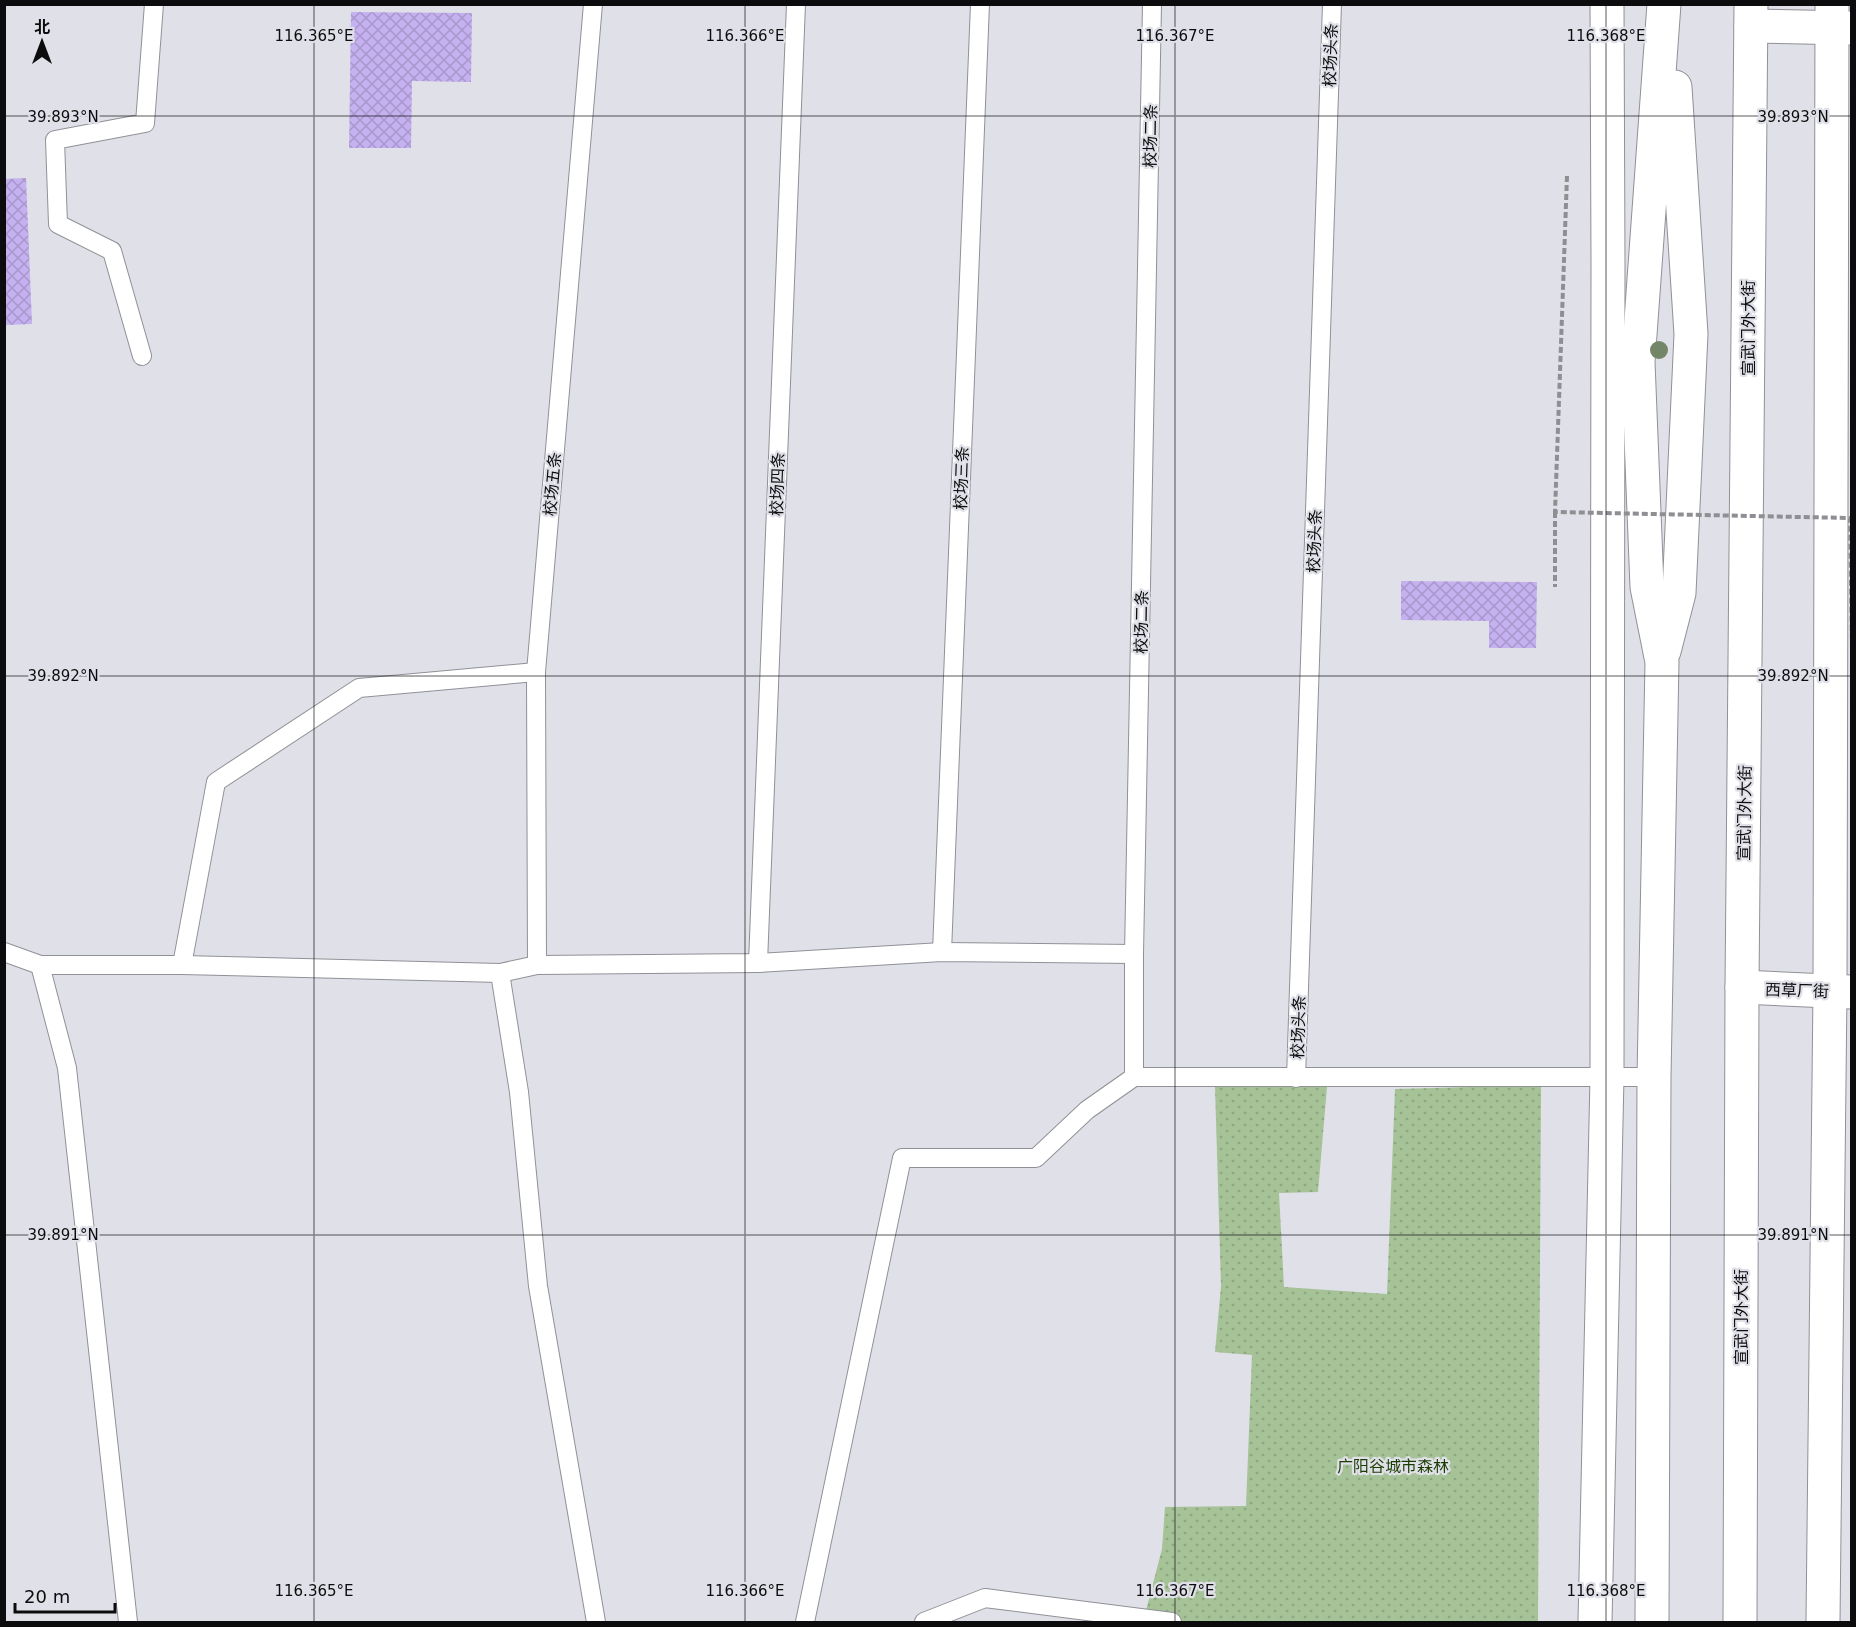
<svg xmlns="http://www.w3.org/2000/svg" width="1856" height="1627" font-family="'DejaVu Sans','Noto Sans SC',sans-serif">
<style>
.park{fill:url(#park-dots)}
.building{fill:url(#building-cross-hatch)}
.lines{fill:none;stroke-linecap:round;stroke-linejoin:round}
.service-casing{stroke:#909097;stroke-width:20}
.minor-casing{stroke:#909097;stroke-width:35}
.primary-casing{stroke:#909097;stroke-width:35}
.path{stroke:#8e8e93;stroke-width:4;stroke-dasharray:6 3;stroke-linecap:butt}
.service{stroke:#fff;stroke-width:18}
.minor{stroke:#fff;stroke-width:33}
.primary{stroke:#fff;stroke-width:33}
.path-bridge{stroke:#8e8e93;stroke-width:4;stroke-dasharray:6 3;stroke-linecap:butt}
.tree{fill:#748668}
.ticks{fill:none;stroke:#0c0c0e;stroke-width:1.5;stroke-opacity:0.45}
.labels{text-anchor:middle;stroke-width:4.5;stroke-linejoin:round;paint-order:stroke}
.street-label{font-size:16px;fill:#0c0c0e;stroke:#e0e0e8}
.park-label{font-size:16px;fill:#1b3c00;stroke:#e0e0e8}
.ticks-label{font-size:15px;text-anchor:middle;fill:#0c0c0e;stroke:#e0e0e8;stroke-width:4.5;stroke-linejoin:round;paint-order:stroke}
</style>
<defs>
<pattern id="park-dots" width="8" height="8" patternUnits="userSpaceOnUse" patternTransform="scale(1.5)"><rect width="8" height="8" fill="#a6c297"/><path d="M2 2h.1M6 6h.1" fill="none" stroke="#8ea681" stroke-width="1.8" stroke-linecap="round"/></pattern>
<pattern id="building-cross-hatch" width="8" height="8" patternUnits="userSpaceOnUse" patternTransform="scale(1.5)"><rect width="8" height="8" fill="#c5b1f0"/><path d="M0 0l8 8M0 8l8-8" fill="none" stroke="#a897cd"/></pattern>
</defs>
<rect width="100%" height="100%" fill="#e0e0e8"/>
<polygon class="park" points="1541,1085 1538,1622 1143,1622 1162,1549 1165,1507 1246,1506 1252,1355 1215,1352 1221,1286 1215,1087 1327,1087 1318,1192 1279,1193 1284,1287 1387,1294 1395,1089"/>
<g class="building">
<polygon points="351,12 472,13 471,82 412,81 411,148 349,148"/>
<polygon points="26,178 32,324 5,325 5,179"/>
<polygon points="1401,581 1537,582 1536,648 1489,648 1489,621 1401,620"/>
</g>
<g class="lines">
<g class="service-casing">
<g id="service">
<polyline points="1152,4 1134,954 1134,1077 1654,1077"/>
<polyline points="142,356 112,251 58,224 55,140 145,123 154,4"/>
<polyline points="4,952 40,965"/>
<polyline points="942,952 980,4"/>
<polyline points="758,963 796,4"/>
<polyline points="182,965 216,782 359,688 536,672"/>
<polyline points="537,965 536,672 593,4"/>
<polyline points="500,973 519,1092 538,1286 596,1622"/>
<polyline points="1296,1078 1332,4"/>
<polyline points="128,1622 67,1068 40,965 182,965 500,973 537,965 758,963 942,952 1134,954"/>
<polyline points="805,1622 902,1158 1036,1158 1087,1110 1134,1077"/>
<polyline points="924,1622 985,1598 1172,1622"/>
</g>
</g>
<g class="minor-casing">
<g id="minor">
<polyline points="1751,26 1852,28"/>
<polyline points="1742,987 1851,992"/>
<polyline points="1595,1622 1607,1077 1608,264 1607,4"/>
<polyline points="1823,1622 1830,991 1832,4"/>
</g>
</g>
<g class="primary-casing">
<g id="primary">
<polyline points="1664,651 1679,593 1691,334 1675,87"/>
<polyline points="1652,1622 1654,1077 1662,662 1647,587 1638,362 1664,4"/>
<polyline points="1740,1622 1742,987 1751,4"/>
</g>
</g>
<polyline class="path" points="1555,512 1555,587"/>
<use href="#service" class="service"/>
<use href="#minor" class="minor"/>
<use href="#primary" class="primary"/>
<polyline class="path-bridge" points="1567,176 1555,512 1850,518 1852,648"/>
</g>
<circle class="tree" cx="1659" cy="350" r="9"/>
<path class="ticks" d="M314 4V1622M745 4V1622M1175 4V1622M1606 4V1622M4 116H1852M4 676H1852M4 1235H1852"/>
<g class="labels">
<g class="street-label">
<text transform="translate(1330 55) rotate(-88)" y="6">校场头条</text>
<text transform="translate(1150 136) rotate(-89)" y="6">校场二条</text>
<text transform="translate(1748 328) rotate(-90)" y="6">宣武门外大街</text>
<text transform="translate(961 478) rotate(-88)" y="6">校场三条</text>
<text transform="translate(552 484) rotate(-85)" y="6">校场五条</text>
<text transform="translate(777 484) rotate(-88)" y="6">校场四条</text>
<text transform="translate(1314 541) rotate(-88)" y="6">校场头条</text>
<text transform="translate(1141 622) rotate(-89)" y="6">校场二条</text>
<text transform="translate(1744 813) rotate(-89)" y="6">宣武门外大街</text>
<text transform="translate(1797 990) rotate(2)" y="6">西草厂街</text>
<text transform="translate(1298 1027) rotate(-88)" y="6">校场头条</text>
<text transform="translate(1741 1317) rotate(-90)" y="6">宣武门外大街</text>
</g>
<g class="park-label">
<text x="1393" y="1472">广阳谷城市森林</text>
</g>
</g>
<g class="ticks-label">
<text x="314" y="41">116.365°E</text>
<text x="745" y="41">116.366°E</text>
<text x="1175" y="41">116.367°E</text>
<text x="1606" y="41">116.368°E</text>
<text x="63" y="122">39.893°N</text>
<text x="1793" y="122">39.893°N</text>
<text x="63" y="681">39.892°N</text>
<text x="1793" y="681">39.892°N</text>
<text x="63" y="1240">39.891°N</text>
<text x="1793" y="1240">39.891°N</text>
<text x="314" y="1596">116.365°E</text>
<text x="745" y="1596">116.366°E</text>
<text x="1175" y="1596">116.367°E</text>
<text x="1606" y="1596">116.368°E</text>
</g>
<rect width="1856" height="1627" fill="none" stroke="#0c0c0e" stroke-width="12"/>
<g transform="translate(42 42)" stroke="#e0e0e8" stroke-width="4.5" paint-order="stroke">
<path d="M0-4.5L10 22L0 15L-10 22Z" fill="#0c0c0e"/>
<text y="-9" font-size="16" font-weight="bold" text-anchor="middle" fill="#0c0c0e">北</text>
</g>
<path d="M15 1603v9h100v-9" fill="none" stroke="#0c0c0e" stroke-width="3"/>
<text x="24" y="1603" font-size="18" fill="#0c0c0e" stroke="#e0e0e8" stroke-width="4.5" paint-order="stroke">20 m</text>
</svg>
